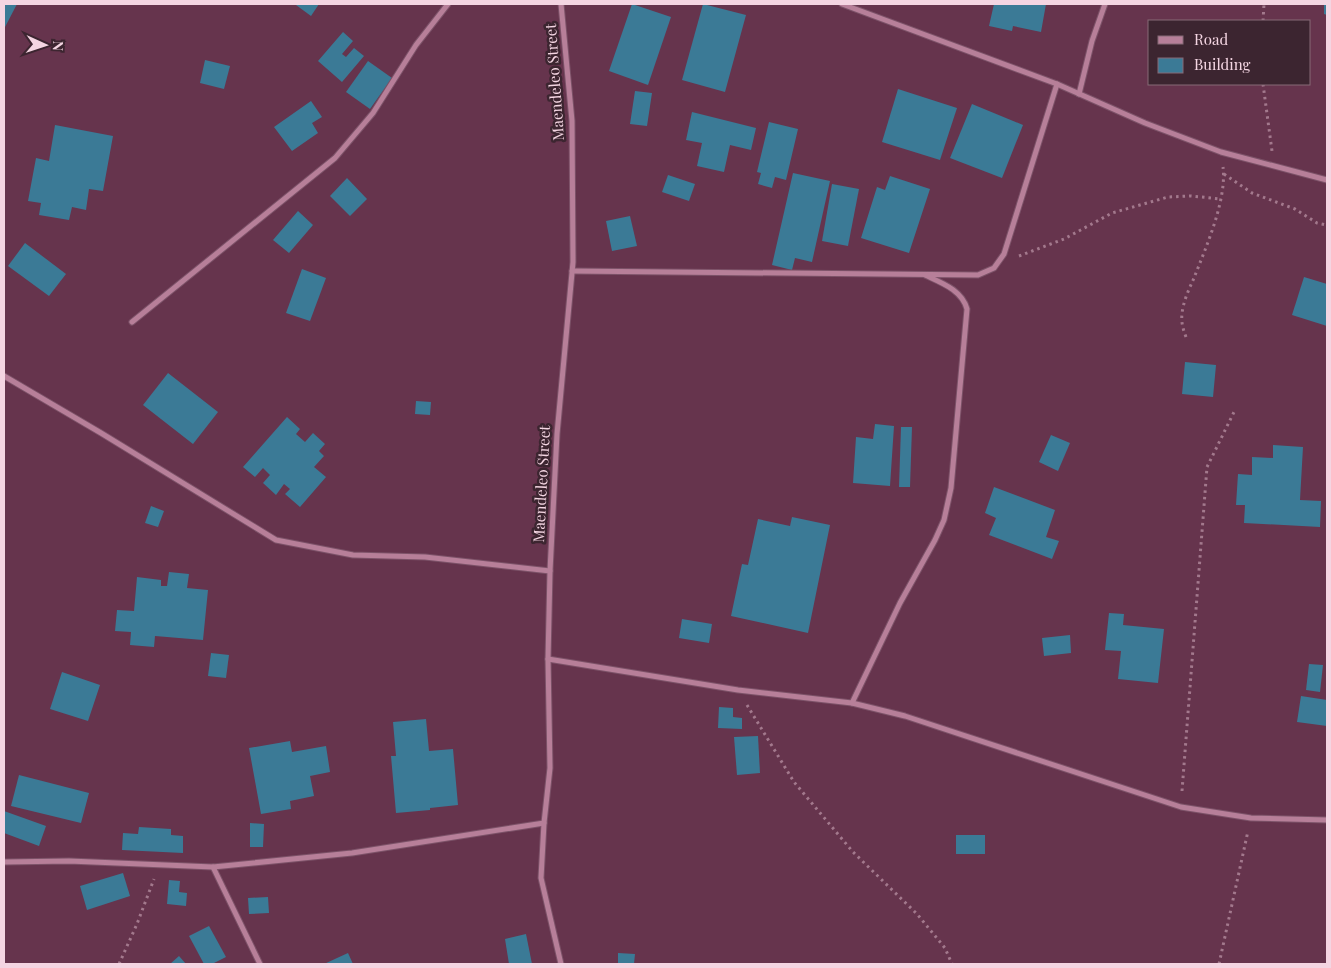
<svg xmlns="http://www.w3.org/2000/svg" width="1331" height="968" font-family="'Playfair Display',serif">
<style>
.building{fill:#3b7a96}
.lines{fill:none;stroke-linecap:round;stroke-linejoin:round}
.minor-casing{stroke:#7c5268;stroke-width:7}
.path{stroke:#a3798d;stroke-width:3;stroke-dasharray:2.5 4;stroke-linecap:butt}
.minor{stroke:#b77f99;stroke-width:5}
.labels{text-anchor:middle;stroke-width:5;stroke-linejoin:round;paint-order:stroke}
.street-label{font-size:15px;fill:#f4d5e2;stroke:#3c2530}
</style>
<rect width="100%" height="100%" fill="#66344d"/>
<g class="building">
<polygon points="4,4 17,4 4,29"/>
<polygon points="297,4 319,4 311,16 296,5"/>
<polygon points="632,4 671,17 648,85 609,71"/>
<polygon points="703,4 746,15 725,92 682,80"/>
<polygon points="994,4 1046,4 1041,32 1013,26 1012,31 989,26"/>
<polygon points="1324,4 1327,4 1327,15 1324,14"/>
<polygon points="343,32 353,41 342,54 346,57 354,48 364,56 342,82 318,61"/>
<polygon points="205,60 230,66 224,89 200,83"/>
<polygon points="368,61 392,78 370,109 346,92"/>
<polygon points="898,89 957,108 940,160 882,142"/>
<polygon points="635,91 652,93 647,126 630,124"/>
<polygon points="311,101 322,117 312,123 318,133 292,151 274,127"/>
<polygon points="972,104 1023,125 1002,178 950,158"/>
<polygon points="692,112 756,128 751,150 730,145 724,172 697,166 702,143 686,140"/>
<polygon points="769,122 798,129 786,180 775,177 772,188 758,184 761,173 757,172"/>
<polygon points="55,125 113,136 103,191 89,189 86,210 72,207 69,220 39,215 41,203 28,201 36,158 49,161"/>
<polygon points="793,173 830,181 812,262 795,258 792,270 772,265"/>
<polygon points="668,175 695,184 689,201 662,192"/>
<polygon points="890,176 930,189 909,253 861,238 877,187 885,190"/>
<polygon points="347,178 367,199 350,216 330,196"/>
<polygon points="832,184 859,189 848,246 822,241"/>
<polygon points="298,211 313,225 289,253 273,240"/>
<polygon points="630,216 637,246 612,251 606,221"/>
<polygon points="25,243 66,274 49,296 8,266"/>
<polygon points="302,269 326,278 310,321 286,313"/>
<polygon points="1304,277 1327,284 1327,326 1292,315"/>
<polygon points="1185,362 1216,365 1213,397 1182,394"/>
<polygon points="168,373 218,412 193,444 143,405"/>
<polygon points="416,401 431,402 430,415 415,414"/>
<polygon points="287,417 300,429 296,434 305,442 313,433 325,444 319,451 324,456 314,467 326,477 300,507 285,494 290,489 284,484 276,495 263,483 270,475 263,468 255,477 243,467"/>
<polygon points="875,424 894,426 890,486 853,483 856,437 873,439"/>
<polygon points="901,427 912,427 910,487 899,487"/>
<polygon points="1051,435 1070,443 1058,471 1039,462"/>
<polygon points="1273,445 1303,447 1300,500 1321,501 1320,527 1244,523 1245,505 1236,505 1238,474 1252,475 1252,457 1273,458"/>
<polygon points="994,487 1055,510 1046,537 1059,541 1052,559 989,535 996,518 985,513"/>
<polygon points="151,506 164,511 158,527 145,523"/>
<polygon points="792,517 830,525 808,633 731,616 742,564 748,565 758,519 790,526"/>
<polygon points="169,572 189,574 187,588 208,590 203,640 155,636 154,647 130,645 131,632 115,631 117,610 134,611 137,577 161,580 161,586 167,586"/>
<polygon points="1109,613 1124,614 1123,625 1164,629 1158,683 1118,679 1121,651 1105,650"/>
<polygon points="682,619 712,624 709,643 679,638"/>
<polygon points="1070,635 1071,653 1044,656 1042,638"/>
<polygon points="211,653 229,655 226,678 208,676"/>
<polygon points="1309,664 1323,665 1320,692 1306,690"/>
<polygon points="62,672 100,685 88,721 50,709"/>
<polygon points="1301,696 1327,700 1327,726 1297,722"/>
<polygon points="719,707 733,708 733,717 742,718 742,729 718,728"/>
<polygon points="426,719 429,751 453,749 458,805 430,808 430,810 396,813 391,756 396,756 393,722"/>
<polygon points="758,736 760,773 737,775 734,737"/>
<polygon points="290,741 292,752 326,746 330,772 310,776 314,796 290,801 291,809 261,814 249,748"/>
<polygon points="19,775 89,793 81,823 11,806"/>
<polygon points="4,811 46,826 39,846 4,833"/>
<polygon points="250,823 264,824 263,847 250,847"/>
<polygon points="139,827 171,829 171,835 183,836 183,853 122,850 123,833 138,834"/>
<rect x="956" y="835" width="29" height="19"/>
<polygon points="123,873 130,896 87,910 80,886"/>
<polygon points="169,880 180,881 179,892 187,893 186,906 167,904"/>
<polygon points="268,897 269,913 249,914 248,898"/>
<polygon points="209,926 226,957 212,964 204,964 189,936"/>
<polygon points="526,934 532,964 509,964 505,939"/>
<polygon points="348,953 353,964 324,964"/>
<polygon points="618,953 635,954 634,964 618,964"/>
<polygon points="179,956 186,964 170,964"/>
</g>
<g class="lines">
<g class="minor-casing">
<g id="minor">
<polyline points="842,4 1057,84 1145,123 1221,152 1327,180"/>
<polyline points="1079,94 1092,41 1105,4"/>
<polyline points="572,271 978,275 994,268 1004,254 1057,84"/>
<polyline points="132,322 335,158 373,113 416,45 448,4"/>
<polyline points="4,376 101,433 276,540 353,555 425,557 550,571"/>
<polyline points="548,659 738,690 852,703 905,716 1181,807 1251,818 1327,820"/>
<path d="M852 703 900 603 935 540 944 520 951 488 967 309C962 290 942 283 925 275"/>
<polyline points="4,862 69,861 213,867 352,853 544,823"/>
<polyline points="213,867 260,964"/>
<polyline points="561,964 541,878 544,823 550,768 548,659 550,571 557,434 573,262 572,121 561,4"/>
</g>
</g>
<g class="path">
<polyline points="1263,21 1264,4"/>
<polyline points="1263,84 1272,151"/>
<polyline points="1224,174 1252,193 1295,209 1317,223 1327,225"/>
<polyline points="1019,256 1064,239 1112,213 1168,197 1191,196 1221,199"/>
<path d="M1186 337C1183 329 1181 322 1182 314 1183 302 1189 289 1194 278 1206 247 1227 200 1223 167"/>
<polyline points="747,705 794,782 853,852 917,914 945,948 952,964"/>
<polyline points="1182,791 1207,467 1235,410"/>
<polyline points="119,964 137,924 154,879"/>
<polyline points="1219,964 1248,831"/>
</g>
<use href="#minor" class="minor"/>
</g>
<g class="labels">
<g class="street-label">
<text transform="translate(555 82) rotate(-94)" y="5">Maendeleo Street</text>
<text transform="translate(542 484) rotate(-87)" y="5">Maendeleo Street</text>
</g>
</g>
<rect width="1331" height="968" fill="none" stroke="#f4d5e2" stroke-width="10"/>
<rect x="1148" y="20" width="162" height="65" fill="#3c2530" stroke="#866b77"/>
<rect x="1158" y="36" width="25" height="8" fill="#b77f99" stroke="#866b77"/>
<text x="1194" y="45" font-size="15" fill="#f4d5e2">Road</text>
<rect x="1158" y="58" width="25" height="15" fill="#3b7a96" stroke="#866b77"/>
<text x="1194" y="70" font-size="15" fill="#f4d5e2">Building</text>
<g transform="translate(45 45) rotate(93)" stroke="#3c2530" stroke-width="4" paint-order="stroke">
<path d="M0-4L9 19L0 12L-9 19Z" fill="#f4d5e2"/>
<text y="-8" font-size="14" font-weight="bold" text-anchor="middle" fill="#f4d5e2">N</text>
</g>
</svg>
